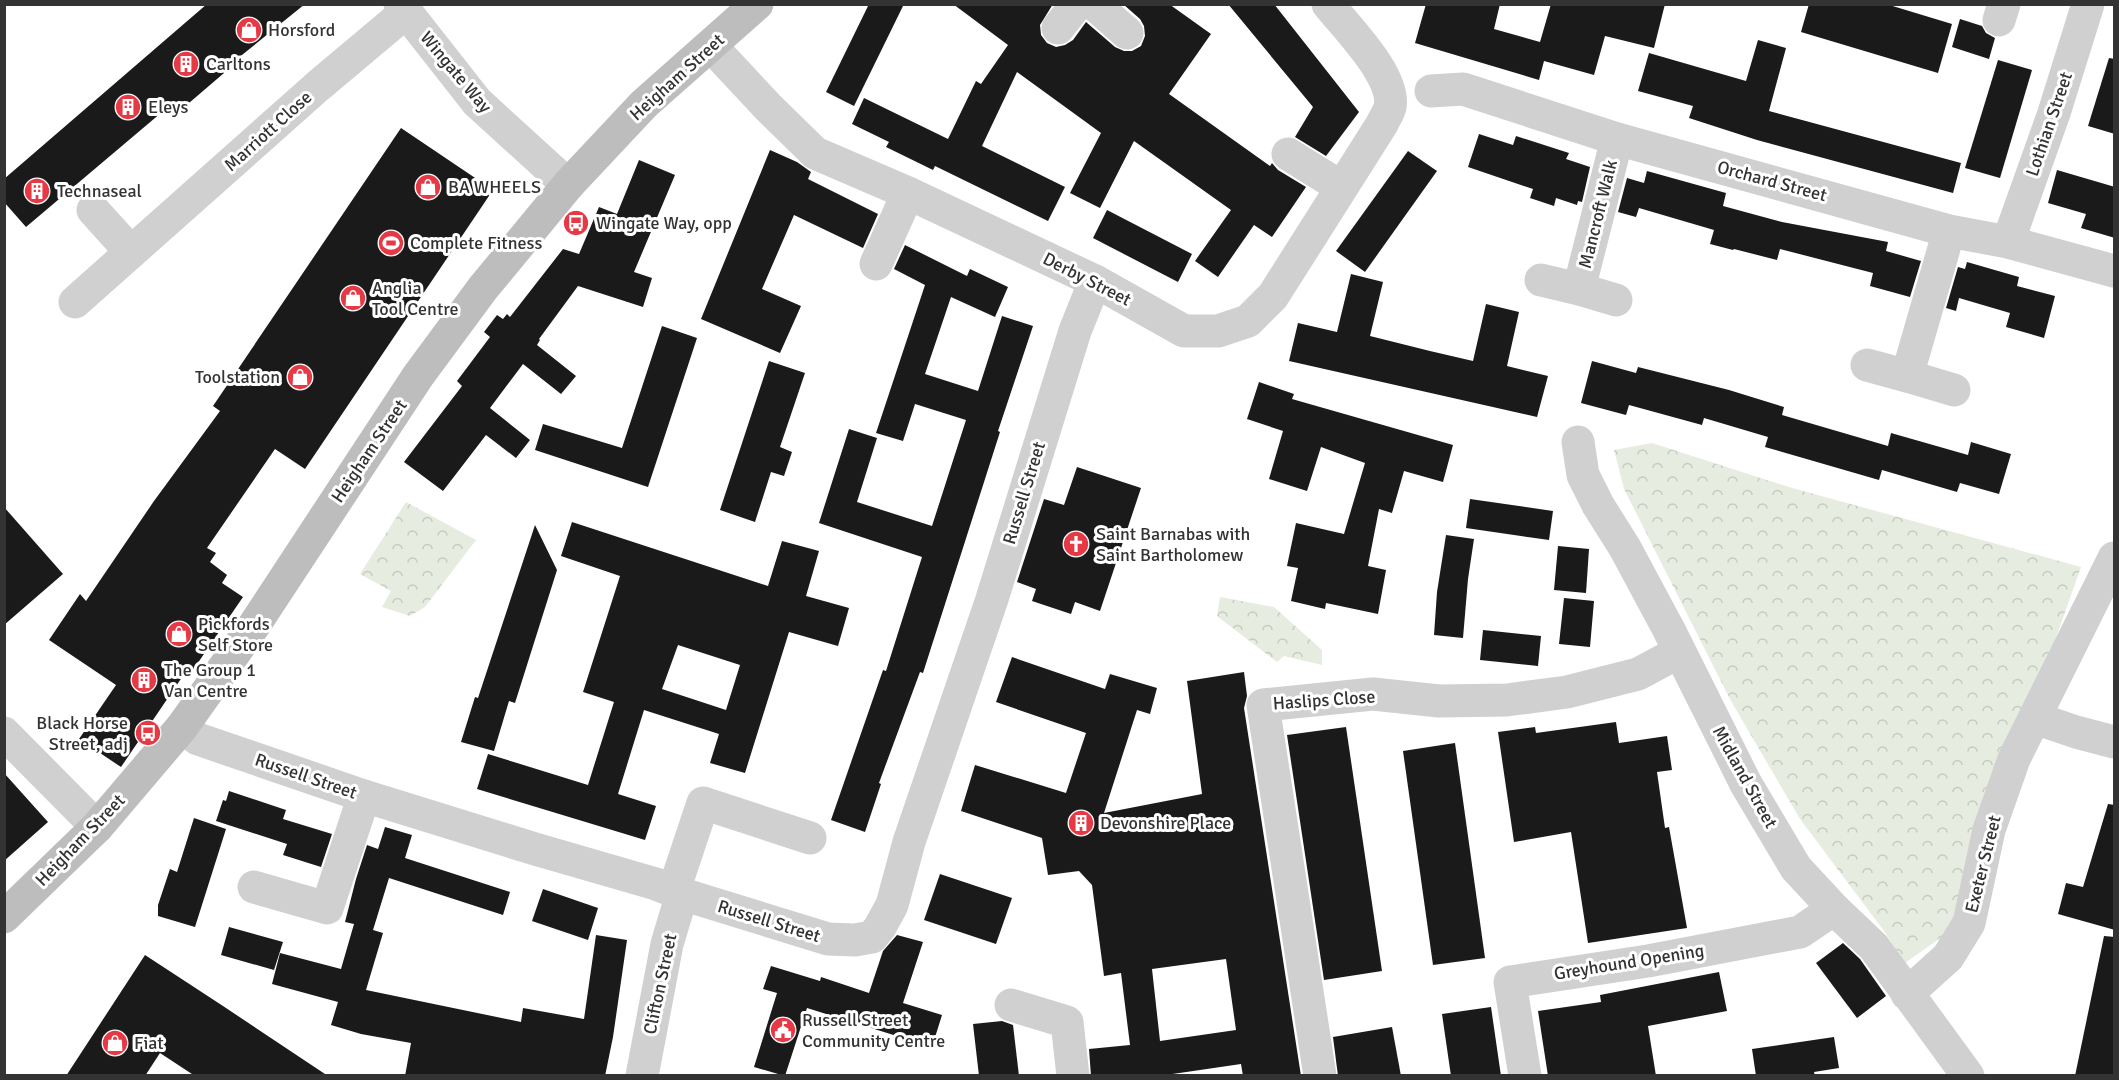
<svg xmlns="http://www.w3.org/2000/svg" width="2119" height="1080" font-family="Signika,sans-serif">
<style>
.park{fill:url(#park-crowns)}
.building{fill:#1a1a1a;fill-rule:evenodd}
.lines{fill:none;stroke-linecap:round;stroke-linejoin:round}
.street{stroke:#d0d0d0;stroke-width:33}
.secondary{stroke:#bdbdbd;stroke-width:33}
.labels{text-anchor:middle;stroke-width:6;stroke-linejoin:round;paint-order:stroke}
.poi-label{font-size:18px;fill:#333;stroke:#fff;text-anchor:start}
.street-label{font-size:18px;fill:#333;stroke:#fff}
</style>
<defs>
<pattern id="park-crowns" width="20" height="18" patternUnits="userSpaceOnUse" patternTransform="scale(1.5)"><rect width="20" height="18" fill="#e6ecdf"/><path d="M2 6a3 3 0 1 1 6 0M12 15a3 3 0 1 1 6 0" fill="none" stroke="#c6cbc0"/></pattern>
</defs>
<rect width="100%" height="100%" fill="#fff"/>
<g class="park">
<polygon points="1652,443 1792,488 2081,567 1953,929 1905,963 1884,931 1800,819 1731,701 1624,489 1614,450"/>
<polygon points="406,502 476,540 425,607 410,616 382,607 391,591 360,574"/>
<polygon points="1220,597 1274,607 1322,650 1322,665 1284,656 1277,662 1217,616"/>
</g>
<g class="building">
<polygon points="207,4 305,4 237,59 238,61 175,115 168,107 26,227 4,202 4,179"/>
<polygon points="869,4 904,4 854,106 826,92"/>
<polygon points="953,4 1053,4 1040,25 1041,35 1047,43 1056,47 1065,45 1073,40 1086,22 1115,47 1124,51 1132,51 1141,46 1145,36 1144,26 1140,19 1123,4 1169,4 1211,34 1169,94 1270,166 1272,163 1278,170 1306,187 1272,237 1254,225 1218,277 1195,261 1231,210 1134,141 1100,208 1070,193 1101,133 1017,72 982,146 1065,187 1048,221 935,166 933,170 886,147 889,142 852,124 864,98 948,139 976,81 981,84 1008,45"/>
<polygon points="1228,4 1274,4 1359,112 1326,156 1295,137 1313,107"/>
<polygon points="1426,4 1500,4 1494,29 1540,42 1551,4 1665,4 1654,48 1605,36 1594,75 1544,61 1539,80 1415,43"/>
<polygon points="1809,4 1886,4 1952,24 1938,73 1801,32"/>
<polygon points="1960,19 1982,26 1986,33 1995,38 1989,59 1952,47"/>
<polygon points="1758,40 1786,48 1769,111 1961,163 1953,193 1757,140 1689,118 1693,106 1638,91 1649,53 1746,81"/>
<polygon points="2109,58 2115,59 2115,134 2088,126"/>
<polygon points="1998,60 2032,70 2000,178 1965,168"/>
<polygon points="401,128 493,190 305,469 275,449 207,548 216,553 210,562 227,575 222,583 243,597 193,670 189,667 121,767 79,739 116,685 49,640 80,594 86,601 154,501 220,411 213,406"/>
<polygon points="1479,134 1513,145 1516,136 1569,153 1566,159 1590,167 1582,202 1578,201 1577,205 1556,198 1554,206 1530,198 1533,189 1468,167"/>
<polygon points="770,150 797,162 811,172 808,179 878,214 863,248 794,215 762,289 801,306 780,353 701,319"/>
<polygon points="1408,151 1437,171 1365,272 1336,251"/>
<polygon points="639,160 675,175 634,272 652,278 643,307 578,286 539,339 540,340 537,345 576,376 561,394 523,364 490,408 530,440 516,458 486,435 443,491 404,462 462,386 457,381 490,337 484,332 497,315 503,319 507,314 510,317 563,249 579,254 599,207 617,214"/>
<polygon points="2057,170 2115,187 2115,238 2081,228 2086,214 2048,203"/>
<polygon points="1647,171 1726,193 1723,206 1782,222 1888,242 1886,251 1921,261 1910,297 1870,286 1873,273 1780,249 1777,260 1734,249 1733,250 1710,244 1714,230 1639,208 1636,217 1618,212 1627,178 1644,183"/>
<polygon points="1107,210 1192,254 1178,282 1093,238"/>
<polygon points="905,245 967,276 970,269 1008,287 995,317 951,297 925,374 978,391 1002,316 1033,326 998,431 1000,432 923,673 920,672 879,783 881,784 865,832 831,820 883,670 886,671 922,557 819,523 849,429 877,438 857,502 932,526 966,420 915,404 903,441 876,433 925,285 894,269"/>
<polygon points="1967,262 2019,277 2017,286 2055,296 2044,338 2006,327 2010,313 1959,298 1956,311 1946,308 1958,267 1965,269"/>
<polygon points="1351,274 1383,282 1370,336 1430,351 1473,361 1486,304 1519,312 1507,366 1548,376 1537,417 1289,361 1298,323 1337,332"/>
<polygon points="662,326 697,338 648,487 535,450 543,424 622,448"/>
<polygon points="769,361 805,373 780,447 792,452 784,476 771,472 755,522 720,510"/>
<polygon points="1592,361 1636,373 1638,367 1729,390 1784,407 1782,415 1888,446 1891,433 1968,455 1971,442 2011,454 1999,494 1960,483 1957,492 1882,470 1879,480 1765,447 1768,437 1704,418 1702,425 1629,405 1626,415 1581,403"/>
<polygon points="1259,382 1294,394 1292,399 1453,445 1443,482 1404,471 1392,513 1379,509 1368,566 1386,570 1378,614 1326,603 1325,609 1291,601 1298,568 1287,566 1296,523 1344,534 1365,463 1321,447 1307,491 1269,479 1283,431 1247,419"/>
<polygon points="1077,467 1141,488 1100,611 1075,602 1071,614 1032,601 1036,589 1017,582 1044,499 1064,505"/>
<polygon points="1470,499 1553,511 1549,540 1466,528"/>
<polygon points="4,507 63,574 4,625"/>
<path d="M572 522 768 586 782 541 819 551 806 596 849 608 838 646 789 632 745 773 710 763 719 734 644 710 618 794 656 806 645 840 477 789 488 754 588 785 614 702 583 692 620 576 561 556ZM678 645 740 665 726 710 662 689Z"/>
<polygon points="535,525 557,570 515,703 509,701 494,751 461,742 475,697 478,698"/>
<polygon points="1446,535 1474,539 1468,579 1463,638 1434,635 1437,592"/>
<polygon points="1558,546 1589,549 1586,593 1554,590"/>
<polygon points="1564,598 1594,601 1590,647 1559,644"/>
<polygon points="1483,630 1541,636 1538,666 1480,660"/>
<path d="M1012 657 1105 689 1110 674 1157 688 1150 714 1137 710 1104 813 1202 794 1187 681 1244 672 1247 696 1244 708 1301 1076H1243L1241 1064 1159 1076H1091L1089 1049 1130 1045 1121 973 1104 976 1092 885 1079 871 1048 875 1042 838 961 811 975 765 1066 793 1086 733 996 702ZM1226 959 1236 1030 1160 1041 1152 969Z"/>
<polygon points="1616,722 1619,743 1667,736 1672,770 1657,772 1665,828 1669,827 1687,928 1588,943 1571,832 1514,842 1498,732 1535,727 1536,733"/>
<polygon points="1346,727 1382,971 1324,980 1287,735"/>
<polygon points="1455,743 1485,958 1433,965 1403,751"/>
<polygon points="4,773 48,822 4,861"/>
<polygon points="229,791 286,810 283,819 332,834 321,867 283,855 287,844 216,821 223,800 226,801"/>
<polygon points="2108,804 2115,805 2115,930 2058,914 2066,883 2083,887"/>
<polygon points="194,818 226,829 195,927 158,916 158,905 170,869 177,872"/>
<polygon points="385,827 412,835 405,858 510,892 503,915 389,878 373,930 383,933 366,990 521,1022 523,1008 584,1019 596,935 627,940 613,1037 605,1076 405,1076 411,1043 361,1034 331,1025 338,1002 272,984 280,953 341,969 354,924 345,922 356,879 367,845 378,849"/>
<polygon points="940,874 1012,898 996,944 924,920"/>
<polygon points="543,889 598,908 588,940 532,921"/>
<polygon points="229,927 283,942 274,970 221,955"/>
<polygon points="897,935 923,942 903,1003 942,1015 932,1047 807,1008 785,1076 754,1067 777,993 763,989 771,966 820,981 821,977 869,993 883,951"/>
<polygon points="2104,936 2115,937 2115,1076 2075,1076"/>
<polygon points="1843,943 1860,959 1886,996 1857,1018 1816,963"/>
<polygon points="145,955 223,1006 328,1076 195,1076 160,1053 145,1076 66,1076"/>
<polygon points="1719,972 1727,1011 1648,1026 1656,1076 1548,1076 1538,1011 1601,1002 1600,995"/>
<polygon points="1491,1007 1501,1076 1451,1076 1442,1014"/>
<polygon points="1002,1021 1013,1025 1019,1076 979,1076 973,1024"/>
<polygon points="1392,1027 1401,1076 1338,1076 1333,1037"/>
<polygon points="1834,1037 1839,1068 1814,1072 1815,1076 1756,1076 1752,1049"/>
</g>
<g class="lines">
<g class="street">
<polyline points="400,4 477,102 568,185"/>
<polyline points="1094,4 1127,33"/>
<polyline points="1999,20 2004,4"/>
<polyline points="1058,28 1077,4"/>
<path d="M711 46 768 107 815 153 908 193 1095 281 1184 331H1218L1248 321 1273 296 1382 124C1384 119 1389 112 1390 107 1396 76 1346 27 1328 4"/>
<polyline points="1431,91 1463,89 1617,139 1949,231 2008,242 2114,271"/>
<polyline points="1288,154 1341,187"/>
<polyline points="93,210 131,252"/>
<polyline points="2008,242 2054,113 2088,4"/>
<polyline points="876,264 908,193"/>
<polyline points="1541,280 1579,289 1617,139"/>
<polyline points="1579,289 1616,300"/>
<polyline points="75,302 318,86 406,12"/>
<polyline points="1867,365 1907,376 1949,231"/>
<polyline points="1907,376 1954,390"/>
<polyline points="1578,442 1583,475 1598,505 1625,548 1669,630 1746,784 1796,868 1834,909 1874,947 1968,1076"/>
<polyline points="2035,718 2076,732 2114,742"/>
<polyline points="182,727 198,739 364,796 535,849 656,884 682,894 828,939 855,940 872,937 880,927 892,905 909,842 992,599 1075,331 1095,281"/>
<polyline points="4,733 97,827"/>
<polyline points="254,887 327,908 364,796"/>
<polyline points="674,890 703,803 810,838"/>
<polyline points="1907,994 1948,957 1969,923 1989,830 2014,759 2114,558"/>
<polyline points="1011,1005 1067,1022 1073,1076"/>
<polyline points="642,1076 667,944 682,894"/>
<polyline points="1320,1076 1263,705 1373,694 1439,701 1507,700 1567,692 1638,674 1679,652"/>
<polyline points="1525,1076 1510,982 1648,961 1800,932 1834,909"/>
</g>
<polyline class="secondary" points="4,917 97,827 182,727 255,624 418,376 483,288 521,242 568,185 644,104 757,4"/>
</g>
<defs>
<g id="shop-disc" transform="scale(1.35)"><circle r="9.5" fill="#e63946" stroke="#fff"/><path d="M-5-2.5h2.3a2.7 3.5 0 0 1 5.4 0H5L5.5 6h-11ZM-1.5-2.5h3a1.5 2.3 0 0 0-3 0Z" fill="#fff"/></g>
<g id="building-disc" transform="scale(1.35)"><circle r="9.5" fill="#e63946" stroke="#fff"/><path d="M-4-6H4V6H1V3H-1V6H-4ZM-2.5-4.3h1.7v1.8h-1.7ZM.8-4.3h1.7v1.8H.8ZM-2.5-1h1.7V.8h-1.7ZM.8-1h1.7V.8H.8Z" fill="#fff"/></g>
<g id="bus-disc" transform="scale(1.35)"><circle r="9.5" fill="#e63946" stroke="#fff"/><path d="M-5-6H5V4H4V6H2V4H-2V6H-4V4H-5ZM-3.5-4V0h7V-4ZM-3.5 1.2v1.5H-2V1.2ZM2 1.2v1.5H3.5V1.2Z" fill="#fff"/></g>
<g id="stadium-disc" transform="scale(1.35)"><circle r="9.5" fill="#e63946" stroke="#fff"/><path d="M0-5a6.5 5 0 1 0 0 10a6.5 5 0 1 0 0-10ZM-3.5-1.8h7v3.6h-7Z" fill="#fff"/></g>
<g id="church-disc" transform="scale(1.35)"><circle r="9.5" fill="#e63946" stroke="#fff"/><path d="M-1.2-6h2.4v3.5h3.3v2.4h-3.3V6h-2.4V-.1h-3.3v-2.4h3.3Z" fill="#fff"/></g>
<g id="civic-disc" transform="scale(1.35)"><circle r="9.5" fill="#e63946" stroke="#fff"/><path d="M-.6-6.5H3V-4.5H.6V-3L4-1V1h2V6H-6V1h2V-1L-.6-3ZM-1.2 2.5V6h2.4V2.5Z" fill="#fff"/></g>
</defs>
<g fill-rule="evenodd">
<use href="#shop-disc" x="249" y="30"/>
<use href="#building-disc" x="186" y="64"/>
<use href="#building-disc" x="128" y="107"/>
<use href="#shop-disc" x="428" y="187"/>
<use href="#building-disc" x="37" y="191"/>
<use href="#bus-disc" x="576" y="223"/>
<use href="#stadium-disc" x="391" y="243"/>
<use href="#shop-disc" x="353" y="298"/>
<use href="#shop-disc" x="300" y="377"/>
<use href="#church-disc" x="1076" y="544"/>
<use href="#shop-disc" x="179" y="634"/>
<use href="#building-disc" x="144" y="680"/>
<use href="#bus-disc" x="148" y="733"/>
<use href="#building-disc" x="1081" y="823"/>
<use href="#civic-disc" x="783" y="1030"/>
<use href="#shop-disc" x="115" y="1043"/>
</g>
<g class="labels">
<g class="poi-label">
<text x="268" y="36">Horsford</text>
<text x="206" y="70">Carltons</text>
<text x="148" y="113">Eleys</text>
<text x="448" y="193">BA WHEELS</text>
<text x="57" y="197">Technaseal</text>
<text x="596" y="229">Wingate Way, opp</text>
<text x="410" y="249">Complete Fitness</text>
<text x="372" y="294">Anglia<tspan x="372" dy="21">Tool Centre</tspan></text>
<text x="280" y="383" text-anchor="end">Toolstation</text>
<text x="1096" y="540">Saint Barnabas with<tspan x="1096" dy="21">Saint Bartholomew</tspan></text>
<text x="198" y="630">Pickfords<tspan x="198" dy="21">Self Store</tspan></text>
<text x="164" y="676">The Group 1<tspan x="164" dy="21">Van Centre</tspan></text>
<text x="128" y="729" text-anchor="end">Black Horse<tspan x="128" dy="21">Street, adj</tspan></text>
<text x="1100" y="829">Devonshire Place</text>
<text x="802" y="1026">Russell Street<tspan x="802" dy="21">Community Centre</tspan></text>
<text x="134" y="1049">Fiat</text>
</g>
<g class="street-label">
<text transform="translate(456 72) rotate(50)" y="6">Wingate Way</text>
<text transform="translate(677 77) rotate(-42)" y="6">Heigham Street</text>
<text transform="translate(2049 124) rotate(-71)" y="6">Lothian Street</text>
<text transform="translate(268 131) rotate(-42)" y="6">Marriott Close</text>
<text transform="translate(1772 181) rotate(15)" y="6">Orchard Street</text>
<text transform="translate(1598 214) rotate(-76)" y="6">Mancroft Walk</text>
<text transform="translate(1087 279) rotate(27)" y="6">Derby Street</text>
<text transform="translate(369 451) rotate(-56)" y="6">Heigham Street</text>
<text transform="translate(1024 493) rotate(-73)" y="6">Russell Street</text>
<text transform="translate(1324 700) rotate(-4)" y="6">Haslips Close</text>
<text transform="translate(306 776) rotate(19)" y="6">Russell Street</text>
<text transform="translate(1745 777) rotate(61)" y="6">Midland Street</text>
<text transform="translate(80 840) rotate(-46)" y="6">Heigham Street</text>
<text transform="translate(1983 864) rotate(-76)" y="6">Exeter Street</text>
<text transform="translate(769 921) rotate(17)" y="6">Russell Street</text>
<text transform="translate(1629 962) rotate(-9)" y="6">Greyhound Opening</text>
<text transform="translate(660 984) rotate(-78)" y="6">Clifton Street</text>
</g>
</g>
<rect width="2119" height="1080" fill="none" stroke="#333333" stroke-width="12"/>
</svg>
